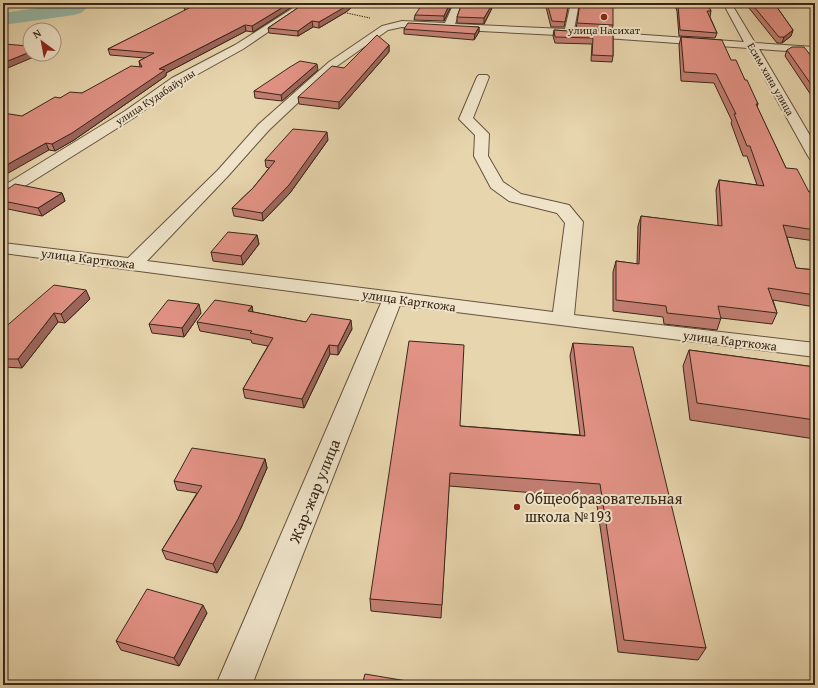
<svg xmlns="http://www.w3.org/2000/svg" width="818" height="688" font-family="'Gentium Book Plus',serif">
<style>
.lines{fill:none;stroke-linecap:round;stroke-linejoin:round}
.river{fill:#97b9a8;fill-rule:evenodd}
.street-casing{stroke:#64523d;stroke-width:2}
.path{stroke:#392618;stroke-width:1;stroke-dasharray:1.5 1;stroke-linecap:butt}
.street{fill:#efe4ca;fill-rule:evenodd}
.wall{fill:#c27e72;stroke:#392618}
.shaded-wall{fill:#9e665d;stroke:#392618}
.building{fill:#e29285;stroke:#392618}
.poi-dot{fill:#8f2418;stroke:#efe4ca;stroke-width:1.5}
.labels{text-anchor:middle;stroke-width:4;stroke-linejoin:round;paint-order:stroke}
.far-poi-label{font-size:11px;fill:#392618;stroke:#efe4ca}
.far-street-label{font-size:11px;fill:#392618;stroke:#efe4ca}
.street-label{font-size:13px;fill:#392618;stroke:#efe4ca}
.near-street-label{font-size:16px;fill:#392618;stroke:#efe4ca}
.near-poi-label{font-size:16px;fill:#392618;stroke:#efe4ca;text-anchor:start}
</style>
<rect width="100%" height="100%" fill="#e7d5ad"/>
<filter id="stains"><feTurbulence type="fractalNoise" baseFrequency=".005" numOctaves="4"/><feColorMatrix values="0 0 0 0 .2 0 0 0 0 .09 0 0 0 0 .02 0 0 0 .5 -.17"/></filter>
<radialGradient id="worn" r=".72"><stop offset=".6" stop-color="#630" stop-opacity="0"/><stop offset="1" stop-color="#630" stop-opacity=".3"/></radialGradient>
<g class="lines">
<polygon class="river" points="71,3 92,3 81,13 74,15 3,25 3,13"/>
<g class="street-casing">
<g id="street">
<polygon points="301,3 311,3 243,49 180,84 135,117 9,196 3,198 3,186 125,111 172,78 235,45"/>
<polygon points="454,3 462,3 455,24 565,29 571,3 579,3 574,30 744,42 723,3 731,3 755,43 815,47 815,53 759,49 815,144 815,160 810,159 808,156 748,48 577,36 402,27 388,30 337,66 269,130 228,176 147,261 553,312 565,223 557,213 509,201 491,188 474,156 475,135 459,119 477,77 479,75 487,75 489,77 473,118 489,134 488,156 503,182 521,194 569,205 583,222 574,315 815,343 815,357 400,305 252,685 216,685 381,303 3,253 3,243 128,258 218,170 259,124 329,62 382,26 402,21 445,23"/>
</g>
</g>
<polyline class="path" points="342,12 370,18"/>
<use href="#street" class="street"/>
</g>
<g class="wall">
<polygon points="298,3 253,32 246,31 166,73 166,76 74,140 55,151 49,150 22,116 60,98 82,93 140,67 139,61 145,58 110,55 108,49 185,11 184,7"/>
<polygon points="305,3 357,3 346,12 319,28 313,27 298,36 269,33 268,28"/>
<polygon points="462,3 494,3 493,6 484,24 457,23 457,17"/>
<polygon points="545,3 569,3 564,27 551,27"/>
<polygon points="580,3 613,25 612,31 576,29"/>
<polygon points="674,3 707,3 711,11 710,17 717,33 715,38 679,36 677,11"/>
<polygon points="745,3 774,3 793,30 791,36 782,43 777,43"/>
<polygon points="452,4 444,21 414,20 415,15"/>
<polygon points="479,27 479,32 474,40 404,34 404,29"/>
<polygon points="554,30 613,34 613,56 612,62 591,61 592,44 555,43 553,36"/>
<polygon points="681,37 731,60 745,80 758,104 757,107 786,168 809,192 815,193 815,241 787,237 796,268 815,270 815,307 773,300 777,313 772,324 721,318 717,330 664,324 663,317 613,311 613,272 616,261 637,264 638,226 641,216 718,226 716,190 719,180 757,185 747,156 743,156 731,123 732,121 714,83 681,81 679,45"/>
<polygon points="389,45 389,52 339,109 299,104 298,97 344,68"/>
<polygon points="787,50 815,61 815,101 785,56"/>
<polygon points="318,70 282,101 255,98 254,91"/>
<polygon points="328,140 290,193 263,221 234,216 232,208 253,188 269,168 266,167 265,160"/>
<polygon points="3,190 62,193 65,201 42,216 3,208"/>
<polygon points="257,235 259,244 243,265 213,261 211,252"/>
<polygon points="90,299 65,323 58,322 22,368 3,367 3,329"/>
<polygon points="252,306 253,312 306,322 352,329 338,355 330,354 304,408 245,398 243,389 268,346 252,343 251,340 200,331 197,322"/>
<polygon points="201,313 184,337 152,333 149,324"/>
<polygon points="573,343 706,648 698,660 618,652 596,498 449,486 441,618 371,611 370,599 460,426 580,435 570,356"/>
<polygon points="689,350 815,367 815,439 690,420 683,366"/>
<polygon points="265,459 267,468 241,528 217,573 166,559 162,550 197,493 177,490 174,481"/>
<polygon points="207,613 179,666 121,650 116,641"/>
</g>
<g class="shaded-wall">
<polygon points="290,3 298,3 253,32 252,26"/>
<polygon points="350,3 357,3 346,12 319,28 319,22"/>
<polygon points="450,3 452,3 452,4 444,21 444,16"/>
<polygon points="493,3 494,3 493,6 484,24 484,18"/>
<polygon points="312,21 313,27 298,36 298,31"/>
<polygon points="245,25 246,31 166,73 166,76 74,140 55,151 52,144 159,69"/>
<polygon points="479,27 479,32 474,40 475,34"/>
<polygon points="793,30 791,36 782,43 784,37"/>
<polygon points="389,45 389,52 339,109 339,102"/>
<polygon points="30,52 30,54 41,54 3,70 3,63"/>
<polygon points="317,64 318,70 282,101 281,95"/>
<polygon points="327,132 328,140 290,193 263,221 262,213"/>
<polygon points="46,143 49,150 3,176 3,167"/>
<polygon points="62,193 65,201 42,216 38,208"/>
<polygon points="257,235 259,244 243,265 241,256"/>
<polygon points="86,290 90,299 65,323 61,314"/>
<polygon points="199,304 201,313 184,337 182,328"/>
<polygon points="252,306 253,315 248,311"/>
<polygon points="54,313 58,322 22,368 18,359"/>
<polygon points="351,320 352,329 338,355 338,346"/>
<polygon points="329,345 330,354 304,408 302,399"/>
<polygon points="265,459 267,468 241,528 217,573 213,564"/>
<polygon points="203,605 207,613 179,666 174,658"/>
</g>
<g class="building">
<polygon points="192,3 290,3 252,26 245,25 159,69 165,70 72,133 52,144 46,143 3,167 3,113 22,116 55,97 60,98 70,92 82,93 131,66 142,67 139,61 154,53 108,49 191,7 184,7"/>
<polygon points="305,3 350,3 345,7 319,22 312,21 298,31 268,28"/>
<polygon points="435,3 450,3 444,16 415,15 421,6 431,7"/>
<polygon points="462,3 493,3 484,18 457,17"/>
<polygon points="547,3 569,3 565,22 552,21"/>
<polygon points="580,3 613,3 613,25 577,23"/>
<polygon points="677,3 707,3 711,11 707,11 717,33 680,30 678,5"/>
<polygon points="751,3 774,3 793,30 784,37 779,37"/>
<polygon points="408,23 479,27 475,34 404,29"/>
<polygon points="554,30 613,34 613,56 592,55 593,38 555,37"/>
<polygon points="377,35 389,45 339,102 298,97 332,66 344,68"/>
<polygon points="681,37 722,40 731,60 736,60 745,80 747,80 758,104 756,104 786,168 797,169 809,192 815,193 815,230 783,225 796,268 815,270 815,295 768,288 777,313 718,306 721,319 667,313 666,306 616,300 616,261 639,264 641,216 722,226 719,180 764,186 750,146 747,146 734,114 736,114 716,74 684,72"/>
<polygon points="3,44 30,46 30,52 3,63"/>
<polygon points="792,47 804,47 815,61 815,90 787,50"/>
<polygon points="300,61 317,64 281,95 254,91 290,67"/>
<polygon points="293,129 327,132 289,185 262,213 232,208 253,188 275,161 265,160"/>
<polygon points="15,184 62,193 38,208 3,201 3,190 6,190"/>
<polygon points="228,232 257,235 241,256 211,252"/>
<polygon points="54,285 86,290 61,314 54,313 18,359 3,359 3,329"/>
<polygon points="168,300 199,304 182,328 149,324"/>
<polygon points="215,300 252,306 248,311 306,322 311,314 351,320 338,346 329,345 302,399 243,389 273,338 250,333 252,331 197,322"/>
<polygon points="409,341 464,345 460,426 585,436 573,343 633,347 706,648 624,640 600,484 450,473 442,605 370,599"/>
<polygon points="689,350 815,367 815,420 697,403"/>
<polygon points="192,448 265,459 238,519 213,564 162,550 202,486 174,481"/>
<polygon points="147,589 203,605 174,658 116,641"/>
<polygon points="365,674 431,685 362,685"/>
</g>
<g class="poi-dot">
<circle cx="604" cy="17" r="4"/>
<circle cx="517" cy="507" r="4"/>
</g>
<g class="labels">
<g class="far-poi-label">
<text x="604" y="34">улица Насихат</text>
</g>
<g class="far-street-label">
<text transform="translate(771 79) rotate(60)" y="4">Есим хана улица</text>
<text transform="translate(155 97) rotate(-33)" y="4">улица Кудабайулы</text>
</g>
<g class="street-label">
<text transform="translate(88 258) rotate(7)" y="5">улица Карткожа</text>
<text transform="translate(409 300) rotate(8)" y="5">улица Карткожа</text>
<text transform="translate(730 340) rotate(7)" y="5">улица Карткожа</text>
</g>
<g class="near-street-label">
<text transform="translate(314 491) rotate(-68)" y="6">Жар-жар улица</text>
</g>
<g class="near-poi-label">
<text x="525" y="504">Общеобразовательная<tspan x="525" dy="18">школа №193</tspan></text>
</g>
</g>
<rect width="818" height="688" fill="none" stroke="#e7d5ad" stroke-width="16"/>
<rect x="4" y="4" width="810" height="680" fill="none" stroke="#392618" stroke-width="2"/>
<rect x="8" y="8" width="802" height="672" fill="none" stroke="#392618"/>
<g transform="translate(42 42) rotate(328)"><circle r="19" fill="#efe4ca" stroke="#a69883"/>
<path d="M0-3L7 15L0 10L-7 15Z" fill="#8f2418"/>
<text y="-6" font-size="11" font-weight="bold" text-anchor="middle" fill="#392618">N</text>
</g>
<rect width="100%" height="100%" filter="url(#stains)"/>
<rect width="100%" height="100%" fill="url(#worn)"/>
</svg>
